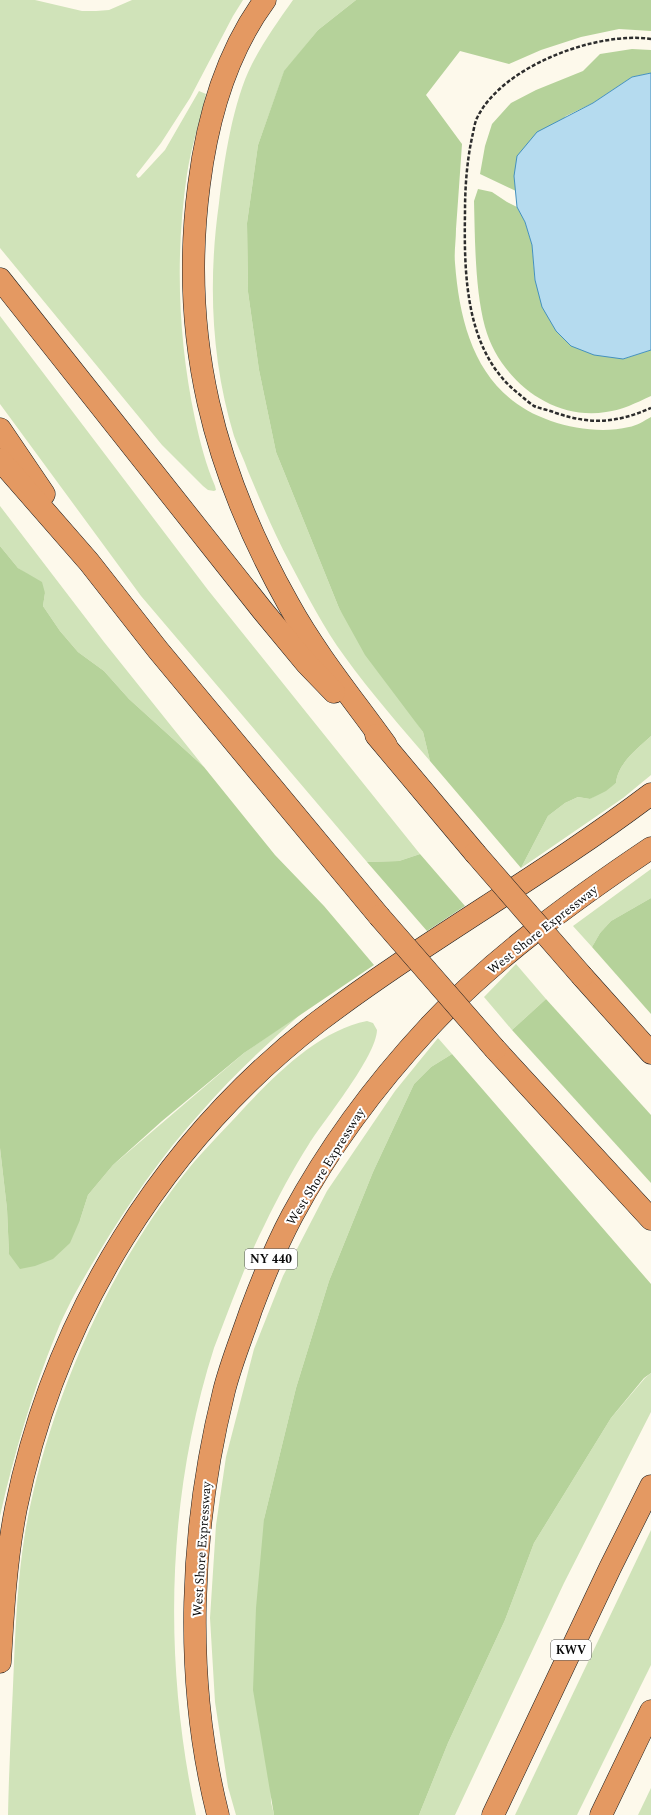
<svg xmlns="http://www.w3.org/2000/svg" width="651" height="1815" font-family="Spectral,serif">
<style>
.green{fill:#d0e3b9}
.forest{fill:#b5d29a}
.water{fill:#b5dbef;stroke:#4491be}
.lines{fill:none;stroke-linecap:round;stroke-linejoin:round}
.highway-casing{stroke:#1c1c1c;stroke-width:23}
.path{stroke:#2d2d2d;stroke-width:2.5;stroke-dasharray:4 2;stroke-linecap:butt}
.highway{stroke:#e49962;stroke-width:22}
.highway-bridge-casing{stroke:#1c1c1c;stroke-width:23;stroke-linecap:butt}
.highway-bridge{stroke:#e49962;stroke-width:22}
.labels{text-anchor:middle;stroke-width:4;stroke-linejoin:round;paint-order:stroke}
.shield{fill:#fff;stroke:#545454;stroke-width:1}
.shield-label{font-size:12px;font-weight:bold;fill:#0b0b0b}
.street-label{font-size:13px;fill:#0b0b0b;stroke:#fff}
</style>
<rect width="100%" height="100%" fill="#fdf9eb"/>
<g class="green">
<path d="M0 0H35L82 11H96L109 10 132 0H243L233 16 190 98 161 143 136 175 138 178 140 177 165 150 199 91 206 94C200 121 191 147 187 174 175 255 178 339 195 419 200 442 206 465 215 486L216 490 214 491 208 490 203 486 162 445 0 248Z"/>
<path d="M293 0H356L318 30 284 72 258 145 247 223 248 292 259 370 276 452 339 608 423 732 430 761C401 727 371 693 345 657 323 627 307 595 290 563 274 533 261 502 248 471 244 459 238 448 234 436 211 360 208 281 219 203 224 161 233 101 252 64 264 41 278 21 293 0Z"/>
<polygon points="0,316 208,590 420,854 399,861 367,862 141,596 0,404"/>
<polygon points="0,506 104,642 204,767 129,699 104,671 78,652 60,631 43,606 45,593 27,574 18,568 0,546"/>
<path d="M651 736V775L623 798 521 868 548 816 565 803 578 797 590 799 616 783C618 763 637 749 651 736Z"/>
<polygon points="651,869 651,898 611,921 600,933 592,947 573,926"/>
<polygon points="516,964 546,999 512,1030 484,997"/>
<path d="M302 1013C267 1044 232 1076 201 1112 162 1155 128 1204 98 1254 83 1279 67 1306 56 1334 32 1393 14 1454 0 1516V1148L7 1209 9 1254 80 1220 88 1195 113 1165 244 1053Z"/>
<path d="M367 1021 373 1023 377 1030C376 1057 325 1119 309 1144 293 1169 278 1197 265 1224 252 1249 242 1276 232 1301 226 1317 220 1332 214 1348 166 1499 163 1661 196 1815H8C9 1764 12 1713 14 1662 16 1619 18 1576 25 1533 48 1402 109 1265 194 1162 206 1148 219 1135 232 1121 267 1083 315 1031 367 1021Z"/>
<polygon points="438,1038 452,1054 431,1067 414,1084 373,1172 329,1281 296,1388 264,1519 271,1802 274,1815 236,1815 228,1787 215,1702 210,1618 216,1525 226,1457 254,1349 283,1276 327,1191 395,1091"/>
<polygon points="651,1373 651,1412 564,1583 455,1815 419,1815 448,1743 505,1620 534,1543 611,1418 645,1378"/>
<polygon points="651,1530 651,1665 577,1815 515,1815"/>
<polygon points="651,1788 651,1815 638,1815"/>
</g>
<g class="forest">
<path d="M356 0H651V31L619 29 581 37 541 50 509 64 460 51 426 95 462 144C460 173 458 201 456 229 456 240 454 252 455 263 460 331 480 397 551 421 575 429 604 433 629 427 636 426 644 421 651 417V736C637 749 618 763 616 783L606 791 590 799 578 797 565 803 548 816 521 868 430 761 423 732 365 655 339 608 276 452 259 370 248 292 247 223 258 145 284 71 318 30Z"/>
<polygon points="632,49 651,50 651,73 632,77 593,103 566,116 514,176 516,191 480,174 485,146 492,124 511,103 536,90 583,71 600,54"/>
<path d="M478 189 492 192 507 202 517 207 525 222 532 245 535 280 623 359 651 350V396C636 403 622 410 606 412 551 421 499 378 485 327 475 290 475 240 474 201Z"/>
<polygon points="0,546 18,568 42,582 45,593 43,606 60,631 78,652 104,671 129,699 204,767 275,855 324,906 374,965 244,1053 162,1121 113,1165 88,1195 80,1220 70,1243 53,1259 35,1266 20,1269 9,1254 7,1209 0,1148"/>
<polygon points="420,854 465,906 427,931 367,862 399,861"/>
<polygon points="651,898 651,1014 592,947 600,933 611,921"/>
<polygon points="546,999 651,1115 651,1183 512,1030"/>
<polygon points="452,1054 651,1284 651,1373 644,1378 611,1418 534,1543 505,1620 448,1743 419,1815 274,1815 253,1690 256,1608 264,1519 296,1388 329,1281 373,1172 414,1084 431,1067"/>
</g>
<polygon class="water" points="651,73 651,350 623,359 594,355 571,346 556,331 542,307 535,280 532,245 525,222 517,207 514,176 517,156 537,132 593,103 632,77"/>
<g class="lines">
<g class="highway-casing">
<g id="highway">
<path d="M265 0C226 53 207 121 199 185 179 339 214 472 289 605 316 654 353 699 386 745"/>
<polyline points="0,279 263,611 306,663 334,692"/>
<polyline points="0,429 44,494"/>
<polyline points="0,460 89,562 158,650 379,916"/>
<polyline points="376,735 475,853"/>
<polyline points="582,976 651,1053"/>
<polyline points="495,1049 651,1219"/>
<path d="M0 1662C3 1610 6 1559 16 1508 55 1316 163 1141 319 1021 426 940 544 875 651 794"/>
<path d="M218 1815C183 1677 190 1528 224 1391 231 1363 242 1337 251 1310 263 1278 276 1246 292 1216 329 1147 376 1084 429 1027 492 959 575 899 651 848"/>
<polyline points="493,1815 610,1568 651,1486"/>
<polyline points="601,1815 651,1711"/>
</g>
</g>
<path class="path" d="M651 39C597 31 502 66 477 118 475 122 474 128 473 133 467 159 465 186 465 212 464 275 465 352 519 394 524 398 529 403 534 406 541 409 549 410 556 413 592 425 616 423 651 408"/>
<use href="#highway" class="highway"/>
<g class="highway-bridge-casing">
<g id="highway-bridge">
<polyline points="475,853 582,976"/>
<polyline points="379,916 495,1049"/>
</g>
</g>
<use href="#highway-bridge" class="highway-bridge"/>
</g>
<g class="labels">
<g class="shield">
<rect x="245" y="1249" width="52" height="20" rx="3"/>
<rect x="551" y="1640" width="40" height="20" rx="3"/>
</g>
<g class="shield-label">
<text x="271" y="1263">NY 440</text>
<text x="571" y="1654">KWV</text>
</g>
<g class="street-label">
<text transform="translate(542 929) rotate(-38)" y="5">West Shore Expressway</text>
<text transform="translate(325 1166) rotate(-58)" y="5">West Shore Expressway</text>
<text transform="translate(201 1549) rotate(-86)" y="5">West Shore Expressway</text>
</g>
</g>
</svg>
